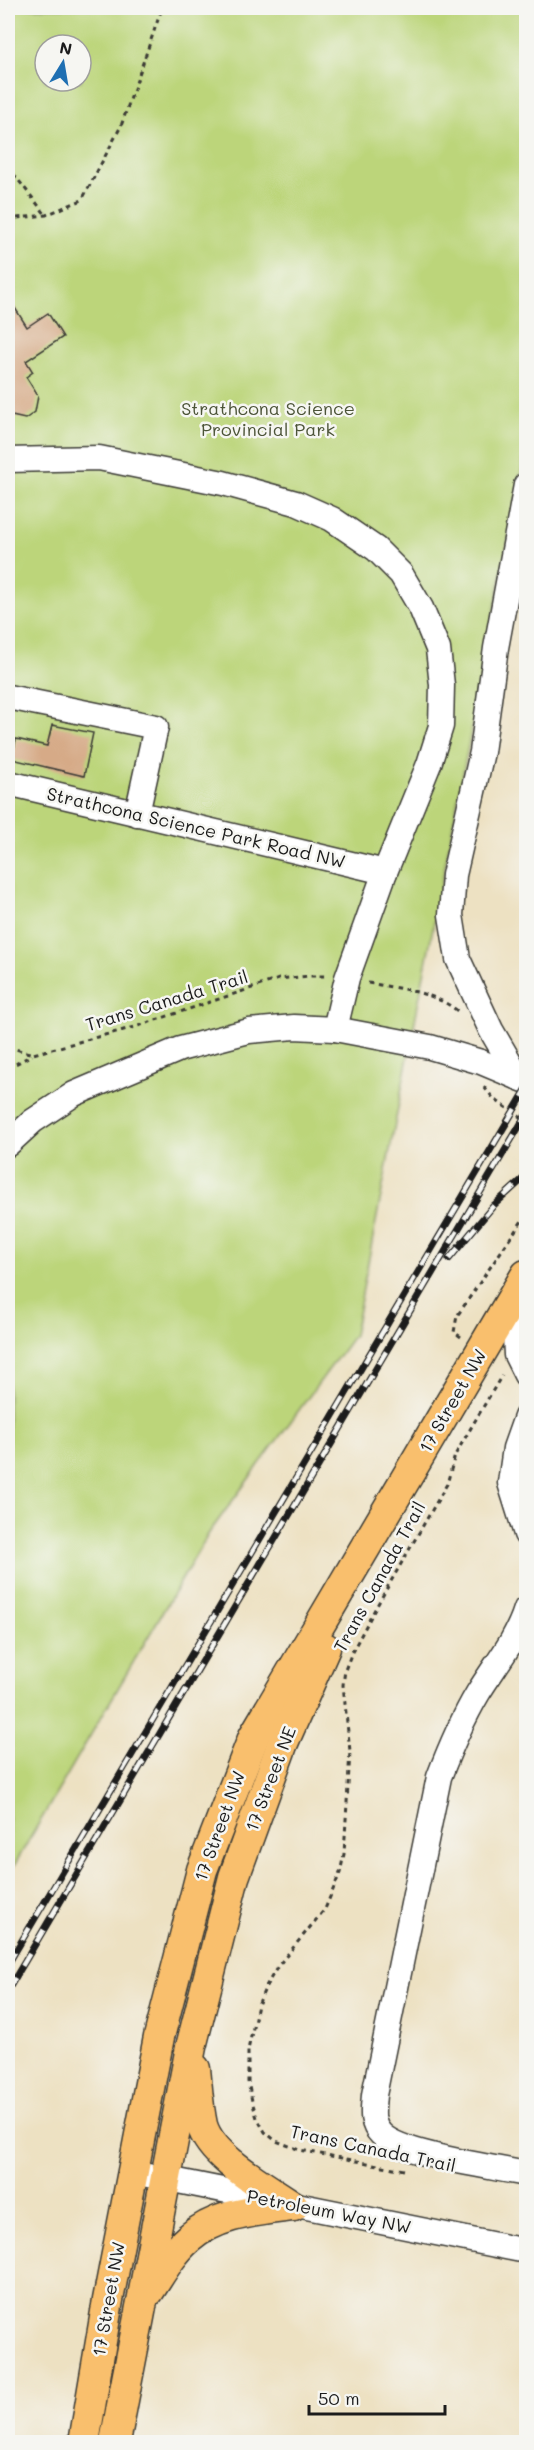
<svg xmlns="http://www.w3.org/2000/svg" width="534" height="2450" font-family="Mali,sans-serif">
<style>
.green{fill:#bcd57a;stroke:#6c784b;stroke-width:1.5;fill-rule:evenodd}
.building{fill:#d6aa87}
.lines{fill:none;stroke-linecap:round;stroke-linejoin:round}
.minor-casing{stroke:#3b3a35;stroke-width:27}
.major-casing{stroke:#3b3a35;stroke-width:33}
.path{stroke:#3b3a35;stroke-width:3;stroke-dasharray:4.5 4.5;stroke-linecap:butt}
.minor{stroke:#fff;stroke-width:24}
.major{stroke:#f9bf6d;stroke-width:30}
.rail-casing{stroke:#1c1c1c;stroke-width:7}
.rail{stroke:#f6f6f2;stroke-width:4.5;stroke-dasharray:14;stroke-linecap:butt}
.labels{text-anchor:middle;stroke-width:5;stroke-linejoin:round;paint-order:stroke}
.park-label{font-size:18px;fill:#4c5438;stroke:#f6f6f2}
.street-label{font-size:18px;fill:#1c1c1c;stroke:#f6f6f2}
</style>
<rect width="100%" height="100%" fill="#f6f6f2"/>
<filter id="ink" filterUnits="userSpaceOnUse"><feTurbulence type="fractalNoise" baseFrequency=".0167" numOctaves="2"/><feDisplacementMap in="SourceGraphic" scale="12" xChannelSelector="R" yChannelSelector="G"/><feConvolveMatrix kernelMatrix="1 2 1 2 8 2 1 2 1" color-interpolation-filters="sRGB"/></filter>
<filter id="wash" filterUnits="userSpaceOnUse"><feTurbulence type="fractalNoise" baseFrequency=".008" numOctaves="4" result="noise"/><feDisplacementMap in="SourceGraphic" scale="24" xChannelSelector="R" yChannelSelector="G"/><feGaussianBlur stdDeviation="1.35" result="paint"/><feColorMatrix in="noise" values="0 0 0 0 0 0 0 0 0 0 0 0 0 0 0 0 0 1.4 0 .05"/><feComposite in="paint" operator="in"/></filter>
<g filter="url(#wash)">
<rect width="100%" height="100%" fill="#ede1c2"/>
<path class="green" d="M8 8H526V448L354 1335 209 1533 8 1876ZM45 45H81V81H45Z"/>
<g id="blocks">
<g class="building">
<polygon points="8,297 27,327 48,313 63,337 26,361 33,372 26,377 38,396 35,412 25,419 12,416 8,409"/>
<polygon points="52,725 93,733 84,776 12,759 16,739 47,746"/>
</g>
</g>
</g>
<g filter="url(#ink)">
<use href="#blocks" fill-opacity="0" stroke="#3b3a35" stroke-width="1.5"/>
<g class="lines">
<g class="minor-casing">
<g id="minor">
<polyline points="8,460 99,458 223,483 296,503 332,519 376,549 401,574 421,608 438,649 442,685 441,726 429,764 385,872 347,978 335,1029"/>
<polyline points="8,697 156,727 137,814"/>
<polyline points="8,783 385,872"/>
<polyline points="519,1078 491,1030 458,959 451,915 454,875 482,752 496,648 526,485"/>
<polyline points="8,1144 33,1121 74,1094 180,1049 249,1031 294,1027 335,1029 430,1047 481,1062 524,1080"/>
<polyline points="513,1297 516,1355 526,1375"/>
<polyline points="526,1417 515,1448 510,1483 526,1534"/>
<path d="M526 1609C516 1641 495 1665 478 1693 462 1720 450 1748 439 1777L374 2095C373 2109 370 2123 381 2134 401 2155 495 2167 526 2174"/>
<polyline points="133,2172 526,2251"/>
</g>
</g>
<g class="major-casing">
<g id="major">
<path d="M195 2069C197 2087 198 2107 202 2125 211 2158 266 2187 293 2206"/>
<path d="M149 2291C161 2273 172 2253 188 2239 217 2213 257 2211 293 2206"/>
<polyline points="84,2442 108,2300 159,2037 202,1870 254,1736 526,1275"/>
<polyline points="115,2442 191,2047 234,1877 282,1745 325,1648"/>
</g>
</g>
<g class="path">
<polyline points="8,167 46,215"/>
<polyline points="8,219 46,215 82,200 121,126 162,8"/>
<path d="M368 983C401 989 434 991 460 1013"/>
<polyline points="8,1047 33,1054 135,1027 279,979 310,976 326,976"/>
<polyline points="8,1068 32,1055"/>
<polyline points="484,1087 494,1099 526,1121"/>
<polyline points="461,1337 454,1332 457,1316 526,1215"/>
<polyline points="404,2170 300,2150 276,2141 265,2132 257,2118 252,2101 248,2082 248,2050 258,2005 266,1986 278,1966 325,1909 340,1873 344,1854 350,1751 343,1685 345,1670 352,1652 375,1609 447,1484 455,1455 502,1375"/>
</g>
<use href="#minor" class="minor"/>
<use href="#major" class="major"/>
<g class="rail-casing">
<g id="rail">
<polyline points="449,1259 494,1205 526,1176"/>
<polyline points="8,1964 526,1090"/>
<polyline points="8,1990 526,1115"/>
</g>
</g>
<use href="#rail" class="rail"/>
</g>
</g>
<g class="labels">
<g class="park-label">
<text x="268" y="415">Strathcona Science<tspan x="268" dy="21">Provincial Park</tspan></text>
</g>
<g class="street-label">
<text transform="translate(196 828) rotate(13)" y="6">Strathcona Science Park Road NW</text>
<text transform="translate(167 1001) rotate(-17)" y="6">Trans Canada Trail</text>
<text transform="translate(453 1401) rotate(-60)" y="6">17 Street NW</text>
<text transform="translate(380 1577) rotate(-61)" y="6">Trans Canada Trail</text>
<text transform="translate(271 1779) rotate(-69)" y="6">17 Street NE</text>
<text transform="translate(220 1826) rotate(-70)" y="6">17 Street NW</text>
<text transform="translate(373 2149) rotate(12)" y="6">Trans Canada Trail</text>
<text transform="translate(329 2212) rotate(11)" y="6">Petroleum Way NW</text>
<text transform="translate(109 2299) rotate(-80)" y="6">17 Street NW</text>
</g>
</g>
<rect width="534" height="2450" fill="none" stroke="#f6f6f2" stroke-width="30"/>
<g transform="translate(63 63) rotate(11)"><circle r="28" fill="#f6f6f2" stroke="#9f9f9c" stroke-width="1.5"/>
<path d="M0-4.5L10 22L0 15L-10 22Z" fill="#1f6fb2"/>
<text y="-9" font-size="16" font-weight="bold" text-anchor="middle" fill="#1c1c1c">N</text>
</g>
<path d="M309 2405v9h136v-9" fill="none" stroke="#1c1c1c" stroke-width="3"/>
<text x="318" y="2405" font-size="18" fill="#1c1c1c" stroke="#f6f6f2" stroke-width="4.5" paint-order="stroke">50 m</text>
</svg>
